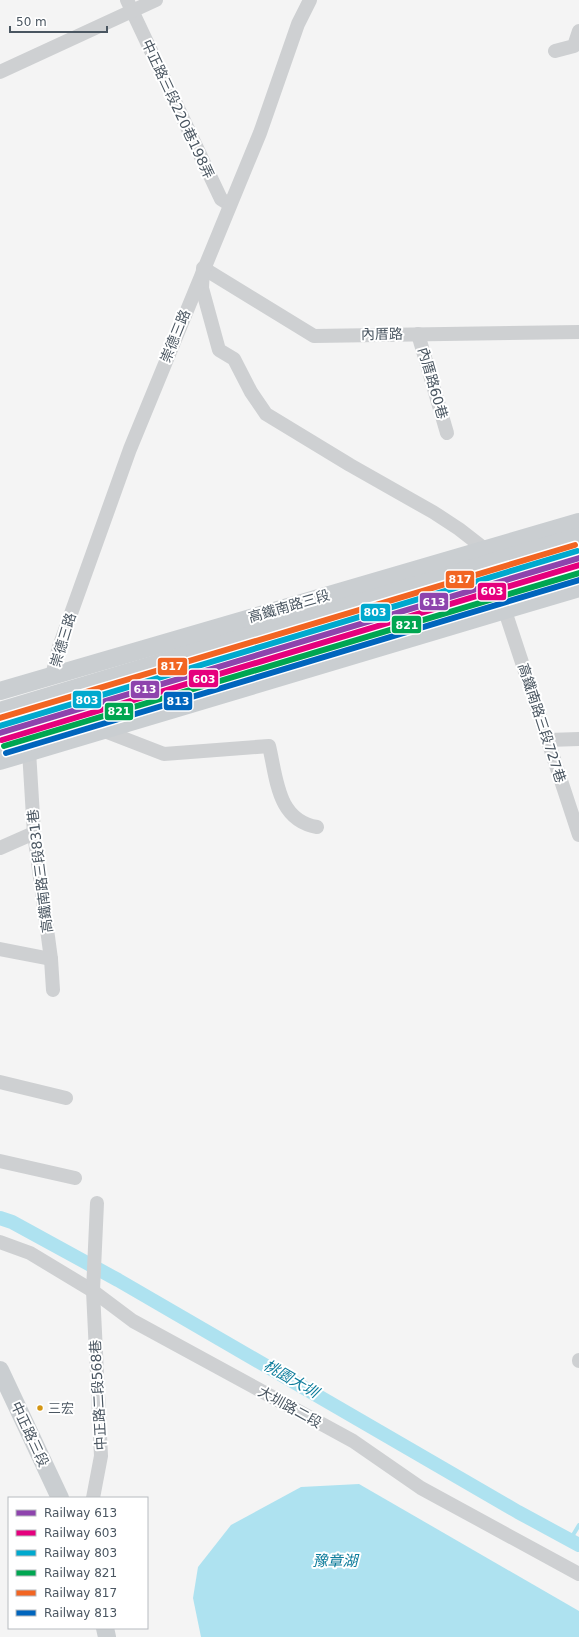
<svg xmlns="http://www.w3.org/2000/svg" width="579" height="1637" font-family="'DejaVu Sans','Noto Sans TC',sans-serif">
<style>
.water{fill:#aee2f0}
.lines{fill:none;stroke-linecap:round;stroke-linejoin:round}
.stream{stroke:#aee2f0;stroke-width:4}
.canal{stroke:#aee2f0;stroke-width:14}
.minor{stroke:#ced0d2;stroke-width:14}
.major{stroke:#caced1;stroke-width:18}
.rail-1-casing{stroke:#fff;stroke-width:9}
.rail-2-casing{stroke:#fff;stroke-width:9}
.rail-3-casing{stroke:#fff;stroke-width:9}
.rail-4-casing{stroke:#fff;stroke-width:9}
.rail-5-casing{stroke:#fff;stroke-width:9}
.rail-6-casing{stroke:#fff;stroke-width:9}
.rail-1{stroke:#8e44ad;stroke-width:6}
.rail-2{stroke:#e5007d;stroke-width:6}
.rail-3{stroke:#00a9ce;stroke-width:6}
.rail-4{stroke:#00a651;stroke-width:6}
.rail-5{stroke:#f26522;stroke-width:6}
.rail-6{stroke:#0065bd;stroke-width:6}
.bus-dot{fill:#d49613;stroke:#fff;stroke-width:1.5}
.labels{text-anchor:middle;stroke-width:4;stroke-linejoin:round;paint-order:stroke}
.bus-label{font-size:13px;fill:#4a5661;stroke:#fff;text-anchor:start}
.street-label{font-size:14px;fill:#4a5661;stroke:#fff}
.water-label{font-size:15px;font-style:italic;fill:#0c7c9b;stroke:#fff}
.line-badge{stroke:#fff;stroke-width:1.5}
.badge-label{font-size:11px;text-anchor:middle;font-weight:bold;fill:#fff}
</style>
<rect width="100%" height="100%" fill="#f4f4f4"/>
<polygon class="water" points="359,1484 579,1611 579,1637 201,1637 193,1598 198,1567 231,1525 301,1487"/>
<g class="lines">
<polyline class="stream" points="570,1540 579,1525"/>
<polyline class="canal" points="0,1218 12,1222 118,1280 518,1512 579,1545"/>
<g class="minor">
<polyline points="127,0 221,199 229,204"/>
<polyline points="555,51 574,46 579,31"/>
<polyline points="0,72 156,0"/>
<polyline points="418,334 447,433"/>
<polyline points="486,550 459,529 433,512 350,465 266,414 251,392 234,359 219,350 202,288 203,268 314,336 579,332"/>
<polyline points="505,611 579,835"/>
<polyline points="52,676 59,647 130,449 260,133 298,24 310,0"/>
<path d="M102 730 164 754 269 746C277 779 277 820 317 827"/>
<polyline points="548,740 579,739"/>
<polyline points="29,751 34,833 51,959 53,990"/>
<polyline points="0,848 34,833"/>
<polyline points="0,949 51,959"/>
<polyline points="0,1082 66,1098"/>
<polyline points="0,1161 75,1178"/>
<polyline points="0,1242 30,1253 93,1291 133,1321 353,1441 421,1488 579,1574"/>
<polyline points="579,1360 579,1361"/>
<polyline points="93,1498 101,1456 93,1291 97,1203"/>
</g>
<g class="major">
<polyline points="0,691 579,522"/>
<polyline points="0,711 579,536"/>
<polyline points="0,743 579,574"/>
<polyline points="0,761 579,588"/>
<polyline points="0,1370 60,1498"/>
<polyline points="105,1628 107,1637"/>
</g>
<g class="rail-1-casing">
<polyline id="rail-1" points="0,733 579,558"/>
</g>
<g class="rail-2-casing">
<polyline id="rail-2" points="2,740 579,565"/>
</g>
<g class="rail-3-casing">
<polyline id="rail-3" points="0,726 577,551"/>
</g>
<g class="rail-4-casing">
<polyline id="rail-4" points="4,746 579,573"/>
</g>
<g class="rail-5-casing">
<polyline id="rail-5" points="0,718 575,545"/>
</g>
<g class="rail-6-casing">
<polyline id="rail-6" points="6,753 579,580"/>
</g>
<use href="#rail-1" class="rail-1"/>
<use href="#rail-2" class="rail-2"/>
<use href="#rail-3" class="rail-3"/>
<use href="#rail-4" class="rail-4"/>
<use href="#rail-5" class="rail-5"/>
<use href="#rail-6" class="rail-6"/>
</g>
<circle class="bus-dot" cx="40" cy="1408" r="3.5"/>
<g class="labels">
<g class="bus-label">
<text x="48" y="1413">三宏</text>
</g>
<g class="street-label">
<text transform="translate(178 109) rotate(65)" y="5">中正路三段220巷198弄</text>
<text transform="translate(382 334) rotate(-1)" y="5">內厝路</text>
<text transform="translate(175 336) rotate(-68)" y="5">崇德三路</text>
<text transform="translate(433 383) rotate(74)" y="5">內厝路60巷</text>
<text transform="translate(289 606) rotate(-16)" y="5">高鐵南路三段</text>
<text transform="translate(63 640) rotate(-73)" y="5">崇德三路</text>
<text transform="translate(542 723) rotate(72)" y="5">高鐵南路三段727巷</text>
<text transform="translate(40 871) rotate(-97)" y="5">高鐵南路三段831巷</text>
<text transform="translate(98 1395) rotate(-93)" y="5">中正路二段568巷</text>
<text transform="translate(290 1407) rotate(29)" y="5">大圳路二段</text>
<text transform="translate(30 1434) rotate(65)" y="5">中正路三段</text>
</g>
<g class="water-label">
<text transform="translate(291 1379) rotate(30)" y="5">桃園大圳</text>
<text x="335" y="1566">豫章湖</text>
</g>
</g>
<g class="line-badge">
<rect x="445" y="570" width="30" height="19" rx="4" fill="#f26522"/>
<rect x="477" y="582" width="30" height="19" rx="4" fill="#e5007d"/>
<rect x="419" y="592" width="30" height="19" rx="4" fill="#8e44ad"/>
<rect x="360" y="603" width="31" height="19" rx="4" fill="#00a9ce"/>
<rect x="391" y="615" width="31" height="19" rx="4" fill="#00a651"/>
<rect x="157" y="657" width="31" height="19" rx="4" fill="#f26522"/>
<rect x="188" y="669" width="31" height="19" rx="4" fill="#e5007d"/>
<rect x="130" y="680" width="30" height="19" rx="4" fill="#8e44ad"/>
<rect x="72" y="690" width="30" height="19" rx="4" fill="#00a9ce"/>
<rect x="163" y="691" width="30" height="20" rx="4" fill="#0065bd"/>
<rect x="104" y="702" width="30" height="19" rx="4" fill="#00a651"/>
</g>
<g class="badge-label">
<text x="460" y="583">817</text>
<text x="492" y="595">603</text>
<text x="434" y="606">613</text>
<text x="375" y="616">803</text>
<text x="407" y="629">821</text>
<text x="172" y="670">817</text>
<text x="204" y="683">603</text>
<text x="145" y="693">613</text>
<text x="87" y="704">803</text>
<text x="178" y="705">813</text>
<text x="119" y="715">821</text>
</g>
<rect x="8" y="1497" width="140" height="132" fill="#ffffff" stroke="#b7bbc0"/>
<rect x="16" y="1510" width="20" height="6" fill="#8e44ad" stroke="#b7bbc0"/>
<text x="44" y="1517" font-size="12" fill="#4a5661">Railway 613</text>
<rect x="16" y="1530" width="20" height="6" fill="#e5007d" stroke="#b7bbc0"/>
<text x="44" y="1537" font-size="12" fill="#4a5661">Railway 603</text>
<rect x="16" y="1550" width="20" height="6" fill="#00a9ce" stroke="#b7bbc0"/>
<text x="44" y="1557" font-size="12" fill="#4a5661">Railway 803</text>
<rect x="16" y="1570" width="20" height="6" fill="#00a651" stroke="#b7bbc0"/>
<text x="44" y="1577" font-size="12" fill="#4a5661">Railway 821</text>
<rect x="16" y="1590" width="20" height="6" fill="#f26522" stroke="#b7bbc0"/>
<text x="44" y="1597" font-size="12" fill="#4a5661">Railway 817</text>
<rect x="16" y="1610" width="20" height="6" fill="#0065bd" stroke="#b7bbc0"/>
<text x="44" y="1617" font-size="12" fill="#4a5661">Railway 813</text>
<path d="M10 26v6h97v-6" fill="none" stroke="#4a5661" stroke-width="2"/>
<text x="16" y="26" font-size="12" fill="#4a5661" stroke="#ffffff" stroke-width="3" paint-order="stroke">50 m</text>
</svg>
